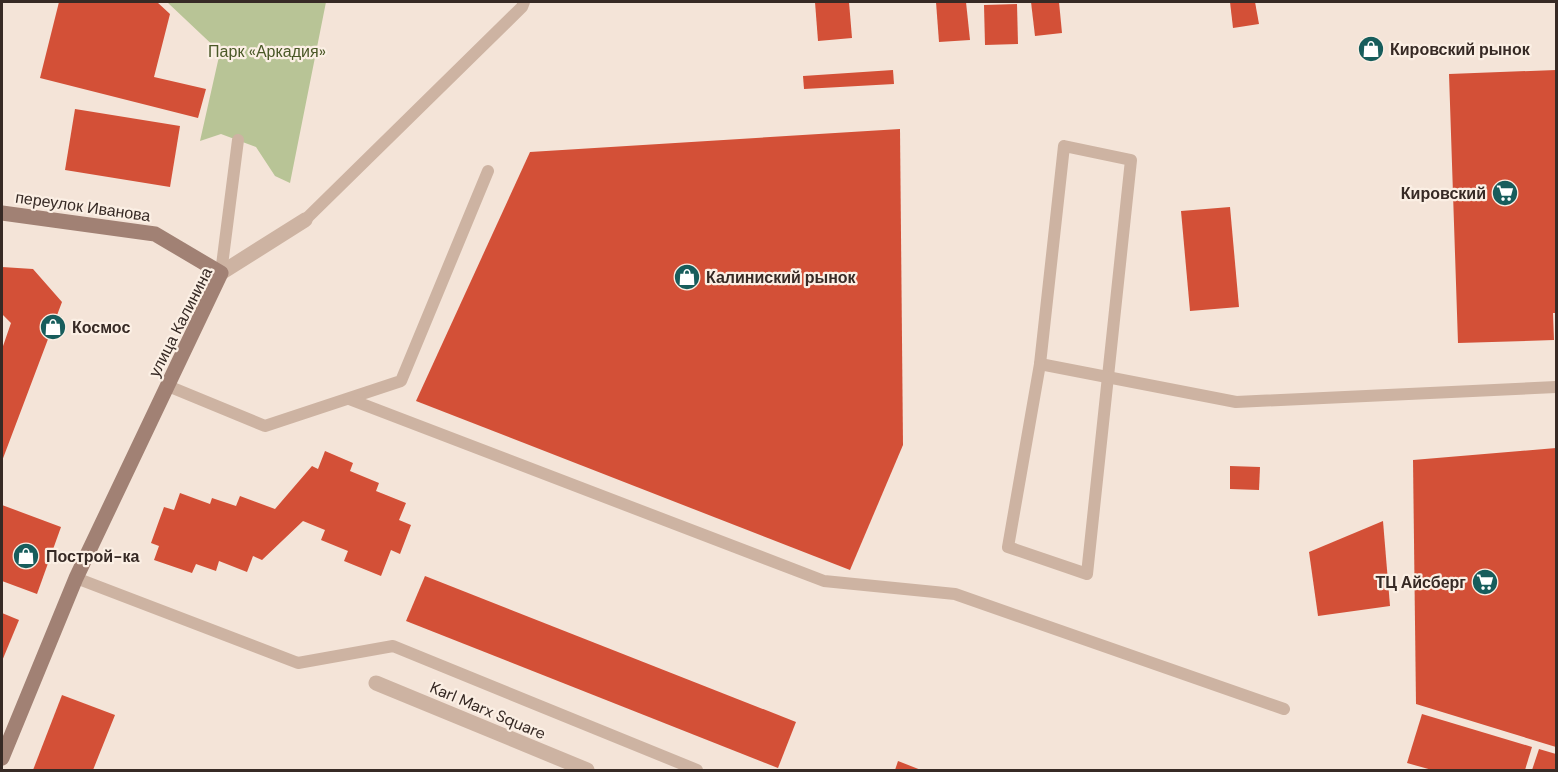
<svg xmlns="http://www.w3.org/2000/svg" width="1558" height="772" font-family="'DM Sans',sans-serif">
<style>
.green{fill:#b8c496}
.building{fill:#d35037}
.lines{fill:none;stroke-linecap:round;stroke-linejoin:round}
.lane{stroke:#cdb3a2;stroke-width:12}
.street{stroke:#cdb3a2;stroke-width:15}
.secondary{stroke:#a18174;stroke-width:15}
.labels{text-anchor:middle;stroke-width:4.5;stroke-linejoin:round;paint-order:stroke}
.poi-label{font-size:16px;font-weight:bold;fill:#372a25;stroke:#fbefe4;text-anchor:start}
.park-label{font-size:16px;fill:#4a5827;stroke:#fbefe4}
.street-label{font-size:16px;fill:#372a25;stroke:#fbefe4}
</style>
<rect width="100%" height="100%" fill="#f4e4d8"/>
<polygon class="green" points="167,2 326,2 290,183 275,176 256,147 221,134 200,141 220,52"/>
<g class="building">
<polygon points="59,2 157,2 170,14 154,77 206,89 198,118 40,78"/>
<polygon points="815,2 849,2 852,38 818,41"/>
<polygon points="936,2 966,2 970,40 939,42"/>
<polygon points="1031,2 1059,2 1062,33 1035,36"/>
<polygon points="1230,2 1255,2 1259,24 1233,28"/>
<polygon points="1017,4 1018,44 985,45 984,5"/>
<polygon points="893,70 894,84 804,89 803,76"/>
<polygon points="1556,70 1556,313 1553,313 1554,340 1458,343 1449,74"/>
<polygon points="75,109 180,126 170,187 65,170"/>
<polygon points="900,129 903,445 850,570 416,401 530,152"/>
<polygon points="1230,207 1239,307 1190,311 1181,211"/>
<polygon points="2,267 33,269 62,302 2,461 2,349 11,323 2,314"/>
<polygon points="1556,448 1556,747 1416,704 1413,460"/>
<polygon points="325,451 353,463 350,471 379,483 376,491 406,503 399,520 411,525 400,554 391,550 381,576 344,561 348,551 321,540 325,530 303,521 262,560 253,556 247,572 219,561 216,571 196,564 192,573 154,560 159,546 151,543 164,507 174,510 180,493 210,504 212,498 236,506 240,496 275,509 312,466 318,469"/>
<polygon points="1230,466 1260,467 1259,490 1230,489"/>
<polygon points="2,505 61,527 37,594 2,581"/>
<polygon points="1383,521 1390,606 1318,616 1309,552"/>
<polygon points="425,576 796,722 778,768 406,621"/>
<polygon points="2,613 19,620 2,661"/>
<polygon points="62,695 115,715 93,770 33,770"/>
<polygon points="1422,714 1532,747 1525,770 1432,770 1407,763"/>
<polygon points="1539,749 1556,754 1556,770 1532,770"/>
<polygon points="898,761 921,770 895,770"/>
</g>
<g class="lines">
<g class="lane">
<polygon points="1064,146 1131,160 1087,574 1008,547 1040,364"/>
<polyline points="305,220 522,7 524,2"/>
<polyline points="221,273 238,140"/>
<polyline points="1040,364 1236,402 1556,387"/>
<polyline points="168,386 265,426 401,381 488,171"/>
<polyline points="349,399 824,581 955,594 1284,709"/>
<polyline points="76,578 298,663 393,646 697,770"/>
</g>
<g class="street">
<polyline points="221,273 305,220"/>
<polyline points="376,683 587,770"/>
</g>
<polyline class="secondary" points="2,213 155,234 221,273 76,578 2,758"/>
</g>
<defs>
<g id="shop-disc" transform="scale(1.35)"><circle r="9.5" fill="#175d5c" stroke="#fbefe4"/><path d="M-5-2.5h2.3a2.7 3.5 0 0 1 5.4 0H5L5.5 6h-11ZM-1.5-2.5h3a1.5 2.3 0 0 0-3 0Z" fill="#fff"/></g>
<g id="supermarket-disc" transform="scale(1.35)"><circle r="9.5" fill="#175d5c" stroke="#fbefe4"/><path d="M-6-5.5h2.5l.6 2H6L4.5 2H-2.5L-4.4-4H-6ZM-1.5 3.2a1.3 1.3 0 1 0 .1 0ZM3 3.2a1.3 1.3 0 1 0 .1 0Z" fill="#fff"/></g>
</defs>
<g fill-rule="evenodd">
<use href="#shop-disc" x="1371" y="49"/>
<use href="#supermarket-disc" x="1505" y="193"/>
<use href="#shop-disc" x="687" y="277"/>
<use href="#shop-disc" x="53" y="327"/>
<use href="#shop-disc" x="26" y="556"/>
<use href="#supermarket-disc" x="1485" y="582"/>
</g>
<g class="labels">
<g class="poi-label">
<text x="1390" y="55">Кировский рынок</text>
<text x="1486" y="199" text-anchor="end">Кировский</text>
<text x="706" y="283">Калиниский рынок</text>
<text x="72" y="333">Космос</text>
<text x="46" y="562">Построй-ка</text>
<text x="1466" y="588" text-anchor="end">ТЦ Айсберг</text>
</g>
<g class="park-label">
<text x="267" y="57">Парк «Аркадия»</text>
</g>
<g class="street-label">
<text transform="translate(83 206) rotate(8)" y="6">переулок Иванова</text>
<text transform="translate(180 322) rotate(-63)" y="6">улица Калинина</text>
<text transform="translate(488 710) rotate(23)" y="6">Karl Marx Square</text>
</g>
</g>
<rect width="1558" height="772" fill="none" stroke="#372a25" stroke-width="6"/>
</svg>
